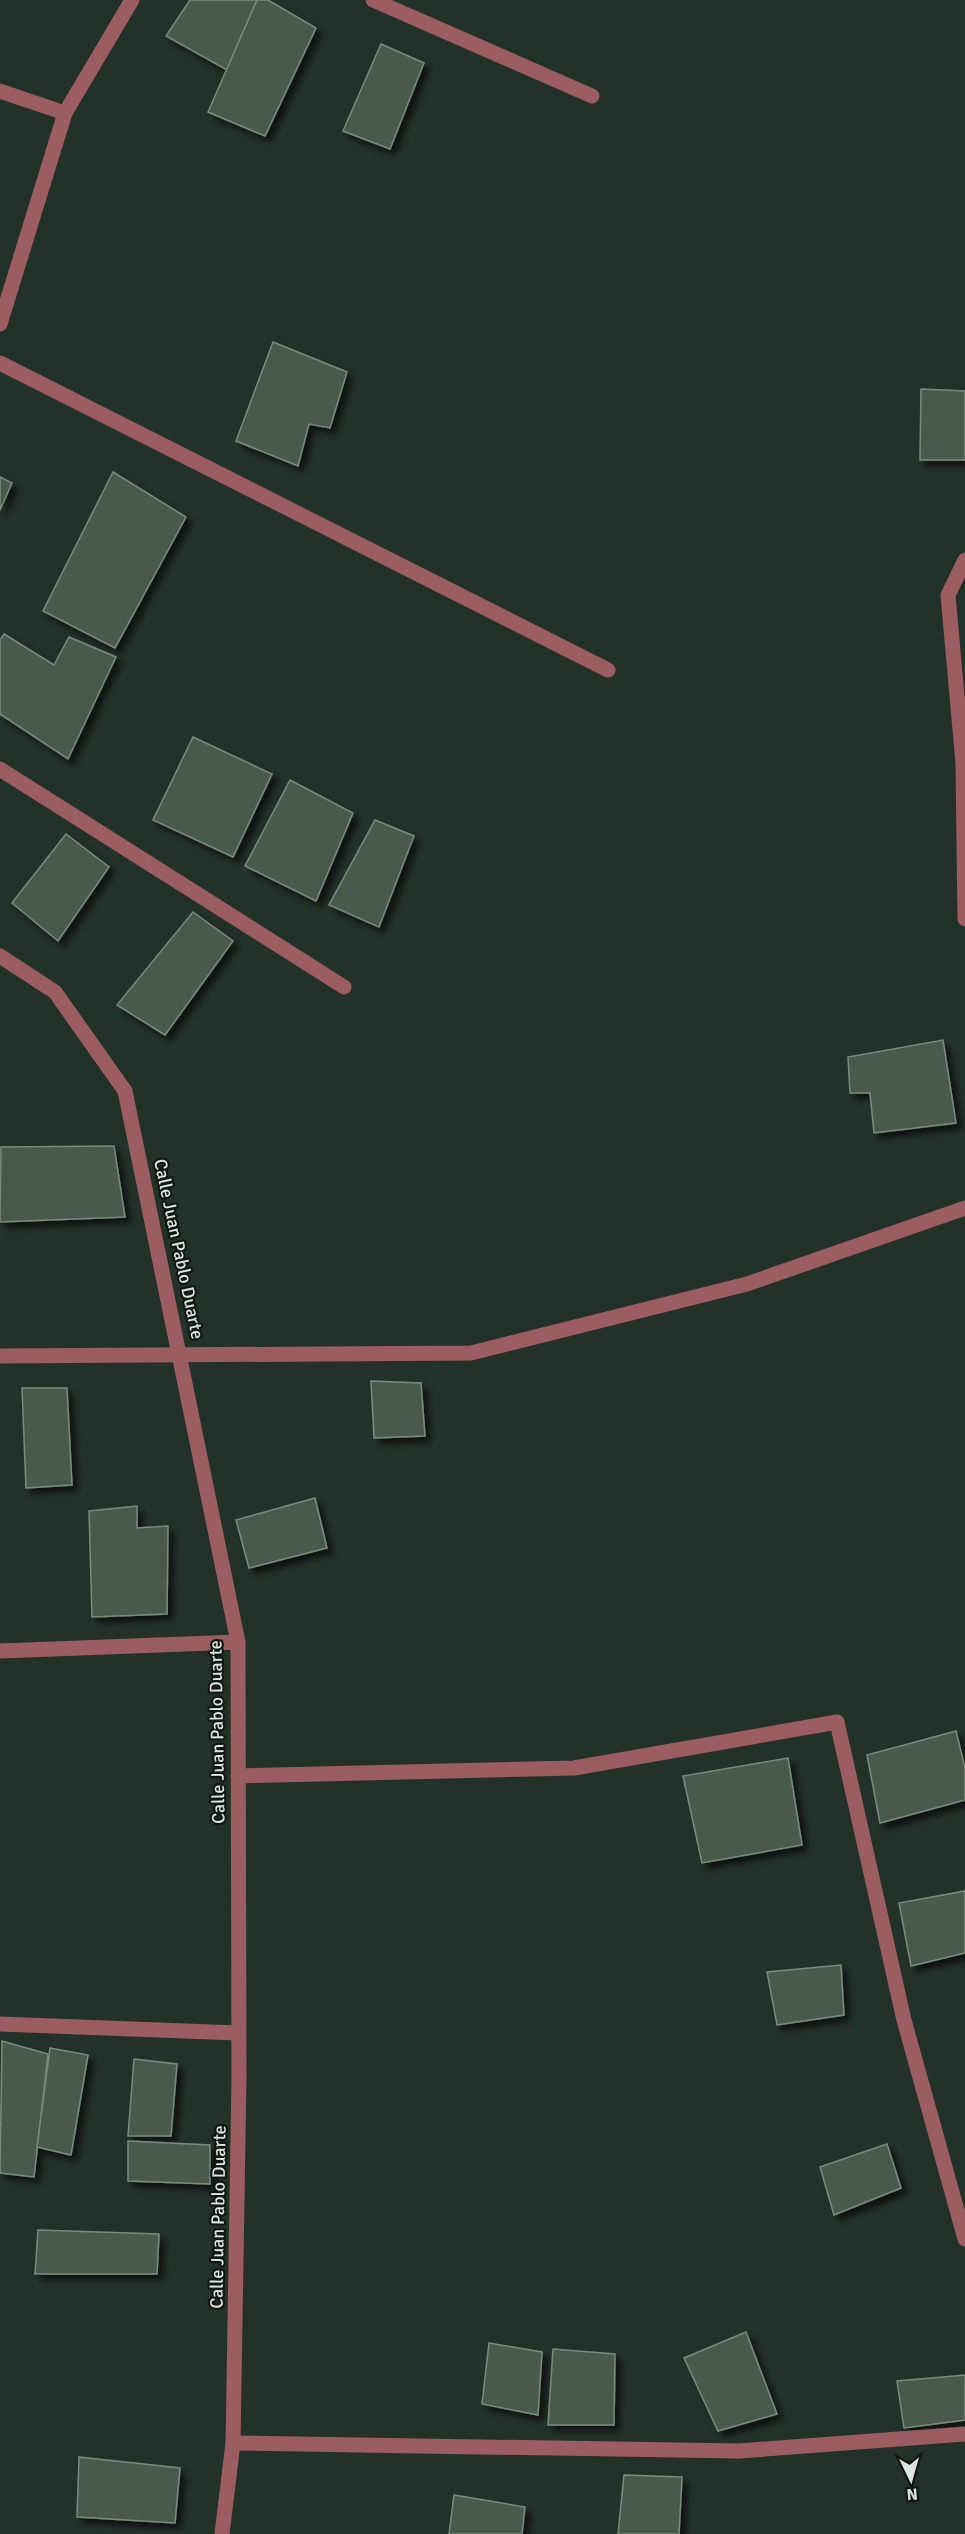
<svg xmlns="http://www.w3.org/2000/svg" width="965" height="2534" font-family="Signika,sans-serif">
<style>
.building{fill:#4a5a4e;stroke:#7a8b7e;stroke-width:1.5;filter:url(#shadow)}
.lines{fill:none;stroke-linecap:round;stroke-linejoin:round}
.minor{stroke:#9c5d60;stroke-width:15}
.labels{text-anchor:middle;stroke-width:4.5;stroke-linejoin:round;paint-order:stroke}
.street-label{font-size:18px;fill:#dce5de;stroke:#111813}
</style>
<defs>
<filter id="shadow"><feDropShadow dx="5.5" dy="5.5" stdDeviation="3" flood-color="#0009"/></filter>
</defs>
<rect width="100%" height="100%" fill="#233228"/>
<g class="building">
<polygon points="190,0 257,0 227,70 166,36"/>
<polygon points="257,0 268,0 316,28 265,136 208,112"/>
<polygon points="381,44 424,63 390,149 343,131"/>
<polygon points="273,342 347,372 330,428 309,424 298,466 236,441"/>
<polygon points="921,389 965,391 965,460 920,460"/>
<polygon points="113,472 186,517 115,648 43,611"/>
<polygon points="0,477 12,483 0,510"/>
<polygon points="4,634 54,665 69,637 116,657 68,759 0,714 0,640"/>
<polygon points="193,737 272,774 233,857 153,820"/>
<polygon points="290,780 353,813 316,901 245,866"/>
<polygon points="375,820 414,836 379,927 329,905"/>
<polygon points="66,834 109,867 58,941 12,903"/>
<polygon points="193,912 233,941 165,1035 117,1005"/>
<polygon points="943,1040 956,1123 874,1133 870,1093 850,1093 848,1057"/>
<polygon points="114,1146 125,1217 0,1222 1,1147"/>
<polygon points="371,1381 421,1383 425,1436 374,1438"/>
<polygon points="22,1388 67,1388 72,1485 26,1488"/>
<polygon points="315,1498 327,1548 249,1568 236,1520"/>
<polygon points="137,1506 137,1528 168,1526 167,1614 92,1617 89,1511"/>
<polygon points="956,1731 965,1768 965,1800 880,1823 867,1755"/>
<polygon points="788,1758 802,1845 702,1863 683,1776"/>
<polygon points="965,1891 965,1953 911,1966 899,1903"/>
<polygon points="841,1965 844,2015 777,2025 767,1972"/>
<polygon points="2,2041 48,2054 34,2177 0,2173"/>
<polygon points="50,2048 88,2055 71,2155 37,2147"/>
<polygon points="134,2059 177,2064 171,2136 128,2136"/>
<polygon points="128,2141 210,2145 210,2184 128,2181"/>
<polygon points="887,2144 901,2188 834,2215 820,2167"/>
<polygon points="38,2230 159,2234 157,2274 35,2274"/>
<polygon points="746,2332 777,2414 718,2431 684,2358"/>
<polygon points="489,2343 542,2352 538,2415 482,2404"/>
<polygon points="553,2349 615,2354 614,2425 548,2425"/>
<polygon points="965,2375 965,2420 904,2428 897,2381"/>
<polygon points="79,2457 180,2468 175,2523 77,2517"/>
<polygon points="624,2475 682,2477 679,2534 618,2534"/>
<polygon points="454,2495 525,2507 522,2534 449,2534"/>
</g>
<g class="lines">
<g class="minor">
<polyline points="373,0 592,96"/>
<polyline points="0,91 65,113"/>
<polyline points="0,324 65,113 132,0"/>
<polyline points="0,363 608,670"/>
<polyline points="965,560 948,595 963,763 965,919"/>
<polyline points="0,769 344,987"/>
<polyline points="0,956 55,992 125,1091 238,1642 239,2078 233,2443 222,2534"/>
<polyline points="0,1356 471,1353 747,1284 965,1208"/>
<polyline points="0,1651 238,1642"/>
<polyline points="238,1776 574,1768 837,1722 904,2020 965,2239"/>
<polyline points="0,2024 238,2033"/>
<polyline points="233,2443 739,2451 965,2434"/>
</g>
</g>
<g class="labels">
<g class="street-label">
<text transform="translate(179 1249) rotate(78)" y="6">Calle Juan Pablo Duarte</text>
<text transform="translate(217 1732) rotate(-91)" y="6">Calle Juan Pablo Duarte</text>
<text transform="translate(218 2217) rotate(-89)" y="6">Calle Juan Pablo Duarte</text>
</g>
</g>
<g transform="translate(911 2480) rotate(175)" stroke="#111813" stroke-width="4.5" paint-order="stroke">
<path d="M0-4.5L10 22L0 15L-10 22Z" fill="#dce5de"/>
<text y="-9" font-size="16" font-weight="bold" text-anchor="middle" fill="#dce5de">N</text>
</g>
</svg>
